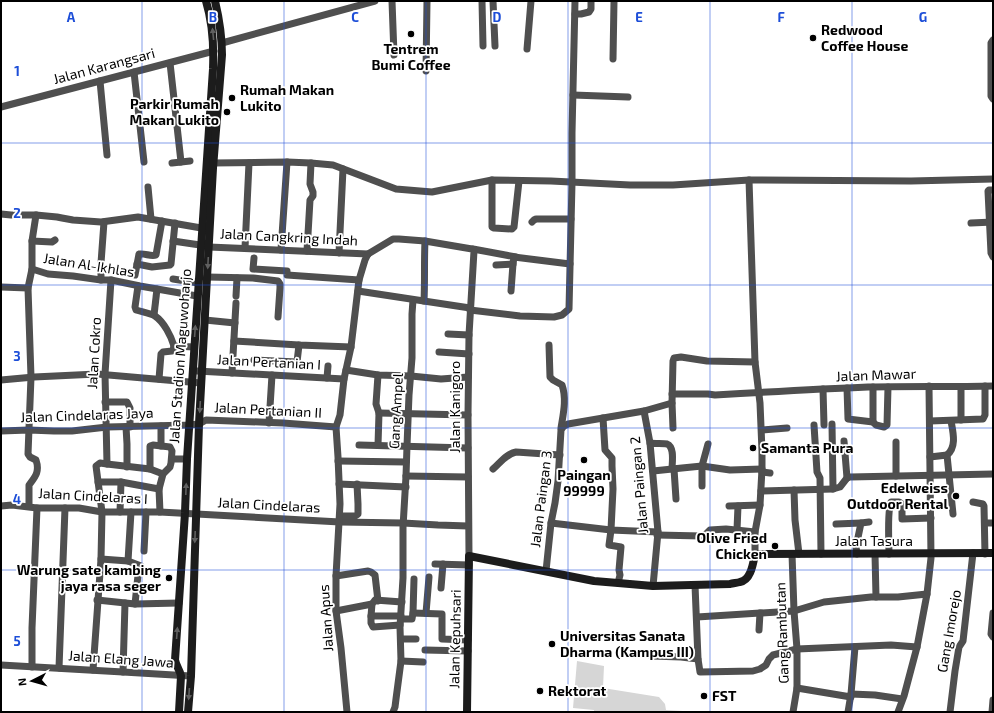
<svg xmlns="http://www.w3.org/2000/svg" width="994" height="713" font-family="'Exo 2',sans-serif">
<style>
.green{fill:#d6d6d6}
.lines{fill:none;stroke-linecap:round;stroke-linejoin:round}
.street{stroke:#4f4f4f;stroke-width:7}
.secondary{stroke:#1c1c1c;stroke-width:8}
.oneway{fill:#606060}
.grid{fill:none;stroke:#1d4ed8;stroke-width:1;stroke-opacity:0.55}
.poi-dot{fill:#000;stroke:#fff;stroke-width:1.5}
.labels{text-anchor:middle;stroke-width:3.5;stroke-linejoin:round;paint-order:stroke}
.poi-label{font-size:14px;font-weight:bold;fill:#000;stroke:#fff;text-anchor:start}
.street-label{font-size:14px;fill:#000;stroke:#fff}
.grid-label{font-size:13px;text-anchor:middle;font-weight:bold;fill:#1d4ed8;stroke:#fff;stroke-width:3.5;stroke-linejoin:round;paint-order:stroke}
</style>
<rect width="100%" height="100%" fill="#fff"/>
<polygon class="green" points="577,661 604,666 603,688 659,697 665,704 666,710 700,712 594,712 594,710 573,708"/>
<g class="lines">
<g class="street">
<polyline points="392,1 394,55"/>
<polyline points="482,1 483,46"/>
<polyline points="493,1 495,46"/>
<polyline points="575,14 581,14 589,12 591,9 591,1"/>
<polyline points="993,40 991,43 991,96 993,99"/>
<polyline points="222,43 375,1"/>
<polyline points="527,49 531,1"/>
<polyline points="613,59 614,1"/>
<polyline points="170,63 181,162 172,163"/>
<polyline points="426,71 427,1"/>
<polyline points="134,72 144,162"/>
<polyline points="100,81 107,155"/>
<polyline points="573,95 628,97"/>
<polyline points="1,107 214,51"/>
<polyline points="181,162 190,161"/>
<polyline points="213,163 287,162 311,163 333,165 396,189 432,192 492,180 551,181 630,185 673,185 749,180 911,181 993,179"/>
<polyline points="492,180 492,227 494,228 512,229 514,227 519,181"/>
<polyline points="749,180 755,362"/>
<polyline points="148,187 151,219"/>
<polyline points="993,190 989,190 988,191 991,253 993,257"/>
<polyline points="1,214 11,215 36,215 57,217 62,218 73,220 101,222 138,217 207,229"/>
<polyline points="532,222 534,220 536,219 571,219"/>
<polyline points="971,223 993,222"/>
<polyline points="32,241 52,242 55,240"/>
<polyline points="173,241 200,245"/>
<polyline points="209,247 368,254"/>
<polyline points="245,248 249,163"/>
<polyline points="473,249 516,257"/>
<polyline points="281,250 287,162"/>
<polyline points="307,251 310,200 313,196 313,192 310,184 311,163"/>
<polyline points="339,253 343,169"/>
<polyline points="254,258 253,269 287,271 287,275 359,280"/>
<polyline points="137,264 152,267 170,265 171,264 175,223"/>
<polyline points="496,265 513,264"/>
<polyline points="32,269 48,274 73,276 101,280 111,280 140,286 197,296"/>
<path d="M135 275 139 254C145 253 151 257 156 255L162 221"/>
<polyline points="207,277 253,278 278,281 280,284 280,288 278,317"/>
<polyline points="173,279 198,283"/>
<polyline points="101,280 101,263 104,222"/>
<path d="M138 286 135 307 136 310C142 312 150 313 155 316 164 322 171 336 174 346L194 347"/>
<polyline points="1,287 28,288"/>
<polyline points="358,291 470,308"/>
<polyline points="511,291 513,264 514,257 570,264"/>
<polyline points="236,296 237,278"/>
<path d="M424 301C425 281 424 261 425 241"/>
<polyline points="470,310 520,316 554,317 562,315 569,309 572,183 572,133 575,1"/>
<polyline points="154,315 157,289"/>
<polyline points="205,320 235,323"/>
<polyline points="448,334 469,335"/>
<polyline points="234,341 299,345 351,347"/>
<path d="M549 345 550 377 553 380 562 385C567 399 563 415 561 428"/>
<polyline points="439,352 469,354"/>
<polyline points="254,360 297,362 299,345"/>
<polyline points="346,370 378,375 411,376 441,379 468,377"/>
<polyline points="197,371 344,379"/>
<polyline points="232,373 236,303"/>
<polyline points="378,375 376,404 379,413 378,445"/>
<polyline points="327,378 328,366"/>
<polyline points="159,379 161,354 163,352 172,351 173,350 174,346"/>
<polyline points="1,380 34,377 97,374 201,383"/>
<polyline points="873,387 873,422 876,425 884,427 887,425 888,387"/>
<polyline points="961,387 961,420"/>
<polyline points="847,388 848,419 873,422"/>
<polyline points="823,389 824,425"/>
<path d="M672 394H708L715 395C766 392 817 389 868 387 909 386 951 387 993 386"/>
<polyline points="105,402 127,402 130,408 130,427"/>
<polyline points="379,413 468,415"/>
<polyline points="603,418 605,450 612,458 612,466 613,489 611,530 609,545 621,547 619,570 620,575 618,583"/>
<polyline points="930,421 983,419 985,415 985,386"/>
<polyline points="269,423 272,375"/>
<polyline points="832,424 833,489"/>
<polyline points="814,425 817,472 820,478 821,554"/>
<polyline points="161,426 161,446"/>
<polyline points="126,427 127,444 127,467"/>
<polyline points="673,428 672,403 673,361 674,358 681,357 707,361 755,362 760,403 762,451 762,469 760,505 755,532 755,554"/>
<polyline points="762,430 787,428"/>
<polyline points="1,431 29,430 54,431 72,431 107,427 189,425 199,424 206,420 283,423 336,427"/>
<polyline points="844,441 847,478"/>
<path d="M650 443C655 444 663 443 667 444 675 447 672 463 672 469"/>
<polyline points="359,445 468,448"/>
<path d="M947 455C957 447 953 432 951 421"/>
<polyline points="930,457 947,455 953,514"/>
<polyline points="172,459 187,459"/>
<polyline points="338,461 406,462"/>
<polyline points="107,464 150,469 163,474"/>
<polyline points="150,469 150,446 153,445 170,447 172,451 171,463 170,467 163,474 159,489 160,512"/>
<path d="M493 469C500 463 506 454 516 452L560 455"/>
<polyline points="674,469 676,499"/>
<polyline points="653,471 682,468 702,466 730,470 762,469"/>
<polyline points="762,472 770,473"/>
<polyline points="406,476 468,477"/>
<polyline points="896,476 896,442"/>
<polyline points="98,482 121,482 120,512"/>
<polyline points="121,482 159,489"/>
<polyline points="339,484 406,487"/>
<polyline points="702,486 702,466 708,444"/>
<polyline points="794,490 795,520 799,554"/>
<polyline points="761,491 833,489 840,487 847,478 850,477 993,474"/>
<polyline points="973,502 983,504 984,506 985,554"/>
<polyline points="1,506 12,505 37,508 79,508 102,512 160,512 340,522 403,523 438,525 468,526"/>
<path d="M29 506V485C35 477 40 472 36 460L30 457 28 454 31 377 28 288 32 269V241L36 215"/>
<polyline points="729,506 760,505"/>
<polyline points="340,516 355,516 358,514 358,504 357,484"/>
<polyline points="551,523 611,530 658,532"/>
<polyline points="985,523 993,523"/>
<polyline points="836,524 861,523"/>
<polyline points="737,530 738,506"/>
<polyline points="657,535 702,536 705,535 710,530 726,529 755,532"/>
<polyline points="144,551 146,512"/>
<polyline points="792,554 794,611 797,649 797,688 793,712"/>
<polyline points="857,554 856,547 861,523 869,522"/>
<polyline points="875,554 876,597"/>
<path d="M889 554C889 542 887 511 891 502H899L902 504V519L931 518"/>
<polyline points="101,559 128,561"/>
<polyline points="435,564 469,565"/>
<polyline points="546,571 551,523 555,503 558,481 561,430 564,426 568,424 644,411"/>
<polyline points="336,576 368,571 371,572 375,575 378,601"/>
<polyline points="695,585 698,659"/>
<polyline points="653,586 658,532 650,443 644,411 672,403"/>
<polyline points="441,588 443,564"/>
<polyline points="97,600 135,604 138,575 141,566 128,561 131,512"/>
<polyline points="135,604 179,603"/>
<polyline points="372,604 371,616 401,616"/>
<polyline points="336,611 372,604 375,600 402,602"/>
<polyline points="413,613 442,614 442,639 468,640"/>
<polyline points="426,613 429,577"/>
<polyline points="993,613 991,634 993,637"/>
<polyline points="371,616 371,623 373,627 400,625"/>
<polyline points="697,617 794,611 824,602 871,597 898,597 927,594"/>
<polyline points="401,619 412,619 413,613 414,579"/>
<polyline points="759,630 760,613"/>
<polyline points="401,639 416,639"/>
<polyline points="425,650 468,651"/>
<polyline points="651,656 681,657 698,659 700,672 753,671 760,669 766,665 769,659 773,655 797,649 891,645 917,647"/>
<polyline points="401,661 423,662"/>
<polyline points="1,665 123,672 191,676"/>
<polyline points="32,667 32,628 37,508"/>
<polyline points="59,668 65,508"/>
<polyline points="93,670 101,559 102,512 96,466 100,463 107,464 105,374 111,280"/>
<polyline points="123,672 125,603"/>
<polyline points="797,688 851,697"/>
<polyline points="851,694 875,695 902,699"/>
<polyline points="347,712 341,648 336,611 336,576 340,504 338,457 336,427 340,415 344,379 351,347 359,280 365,260 368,254 393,239 399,239 425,241 472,249 474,251 469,335 468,415 469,556"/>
<polyline points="393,712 395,707 396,699 401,661 400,627 403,578 403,527 406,476 407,446 409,395 412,358 412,314 413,300"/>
<polyline points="848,712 851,694 855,647"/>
<polyline points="898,712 904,696 917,647 927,594 931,558 929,386"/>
<polyline points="950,712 955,671 959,647 963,641 973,553"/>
<polyline points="992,712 993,700"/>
</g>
<g class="secondary">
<path d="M179 712 181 676C180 670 176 666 175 660L185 513 187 459 213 69C214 45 213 24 206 1"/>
<path d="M188 712 191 676 199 424 213 168 222 55C222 37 219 18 215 1"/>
<path d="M467 712 469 556 594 581 618 583 653 586 730 584C733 583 737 583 740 582 751 580 753 564 755 554L993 553"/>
</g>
</g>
<defs><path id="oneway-solid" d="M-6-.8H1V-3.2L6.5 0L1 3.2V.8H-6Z"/></defs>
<g class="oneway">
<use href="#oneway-solid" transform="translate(213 34) rotate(-96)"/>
<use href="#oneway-solid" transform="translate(208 263) rotate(93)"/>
<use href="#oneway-solid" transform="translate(195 331) rotate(-86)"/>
<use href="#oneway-solid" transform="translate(200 407) rotate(93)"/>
<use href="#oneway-solid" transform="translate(186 489) rotate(-88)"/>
<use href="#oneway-solid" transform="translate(195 537) rotate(92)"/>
<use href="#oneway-solid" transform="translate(177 633) rotate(-86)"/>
<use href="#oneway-solid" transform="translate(189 694) rotate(94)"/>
</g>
<path class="grid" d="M142 1V712M284 1V712M426 1V712M568 1V712M710 1V712M852 1V712M1 143H993M1 285H993M1 428H993M1 570H993"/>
<g class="poi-dot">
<circle cx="411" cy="34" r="4"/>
<circle cx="813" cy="38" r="4"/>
<circle cx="232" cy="98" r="4"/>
<circle cx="227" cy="112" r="4"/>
<circle cx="753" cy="448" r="4"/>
<circle cx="584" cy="460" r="4"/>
<circle cx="956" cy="496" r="4"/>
<circle cx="775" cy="546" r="4"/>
<circle cx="169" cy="578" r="4"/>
<circle cx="552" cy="644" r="4"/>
<circle cx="540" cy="691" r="4"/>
<circle cx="704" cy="696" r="4"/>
</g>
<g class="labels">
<g class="poi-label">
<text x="821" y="35">Redwood<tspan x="821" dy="16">Coffee House</tspan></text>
<text x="411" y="54" text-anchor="middle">Tentrem<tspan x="411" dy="16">Bumi Coffee</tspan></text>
<text x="240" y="95">Rumah Makan<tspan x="240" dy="16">Lukito</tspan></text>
<text x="219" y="109" text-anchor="end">Parkir Rumah<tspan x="219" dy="16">Makan Lukito</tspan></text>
<text x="761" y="453">Samanta Pura</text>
<text x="584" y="480" text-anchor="middle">Paingan<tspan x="584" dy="16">99999</tspan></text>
<text x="948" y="493" text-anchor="end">Edelweiss<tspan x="948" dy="16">Outdoor Rental</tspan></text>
<text x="767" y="543" text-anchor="end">Olive Fried<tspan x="767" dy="16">Chicken</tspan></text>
<text x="161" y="575" text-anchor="end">Warung sate kambing<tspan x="161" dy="16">jaya rasa seger</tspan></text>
<text x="560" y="641">Universitas Sanata<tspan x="560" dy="16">Dharma (Kampus III)</tspan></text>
<text x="548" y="696">Rektorat</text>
<text x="712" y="701">FST</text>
</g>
<g class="street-label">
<text transform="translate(104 66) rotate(-15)" y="5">Jalan Karangsari</text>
<text transform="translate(289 237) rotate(3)" y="5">Jalan Cangkring Indah</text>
<text transform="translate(89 265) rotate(9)" y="5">Jalan Al-Ikhlas</text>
<text transform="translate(94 353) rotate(-87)" y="5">Jalan Cokro</text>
<text transform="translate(180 356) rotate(-86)" y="5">Jalan Stadion Maguwoharjo</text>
<text transform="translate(269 362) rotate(3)" y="5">Jalan Pertanian I</text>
<text transform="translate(876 375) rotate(-2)" y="5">Jalan Mawar</text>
<text transform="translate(455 407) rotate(-90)" y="5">Jalan Kanigoro</text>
<text transform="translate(268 410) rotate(3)" y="5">Jalan Pertanian II</text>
<text transform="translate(396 411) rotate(-87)" y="5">Gang Ampel</text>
<text transform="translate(87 415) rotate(-2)" y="5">Jalan Cindelaras Jaya</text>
<text transform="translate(639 485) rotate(-95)" y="5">Jalan Paingan 2</text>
<text transform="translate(93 496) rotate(3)" y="5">Jalan Cindelaras I</text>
<text transform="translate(541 499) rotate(-83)" y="5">Jalan Paingan 3</text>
<text transform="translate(269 505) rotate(3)" y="5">Jalan Cindelaras</text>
<text x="874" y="546">Jalan Tasura</text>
<text transform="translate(326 618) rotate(-94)" y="5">Jalan Apus</text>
<text transform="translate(949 631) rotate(-80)" y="5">Gang Imorejo</text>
<text transform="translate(782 633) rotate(-92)" y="5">Gang Rambutan</text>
<text transform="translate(455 639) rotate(-89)" y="5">Jalan Kepuhsari</text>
<text transform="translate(121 659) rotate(4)" y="5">Jalan Elang Jawa</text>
</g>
</g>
<g class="grid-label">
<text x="71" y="22">A</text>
<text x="213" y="22">B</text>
<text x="355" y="22">C</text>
<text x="497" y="22">D</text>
<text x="639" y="22">E</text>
<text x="781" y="22">F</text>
<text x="923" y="22">G</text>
<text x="17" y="76">1</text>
<text x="17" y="218">2</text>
<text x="17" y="361">3</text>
<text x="17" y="504">4</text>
<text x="17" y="646">5</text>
</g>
<rect width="994" height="713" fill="none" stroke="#000000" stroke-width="4"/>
<g transform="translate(32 681) rotate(264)" stroke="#ffffff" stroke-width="3" paint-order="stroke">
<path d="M0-3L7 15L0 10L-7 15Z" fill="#000000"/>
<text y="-6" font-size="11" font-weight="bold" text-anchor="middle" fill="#000000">N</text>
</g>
</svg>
